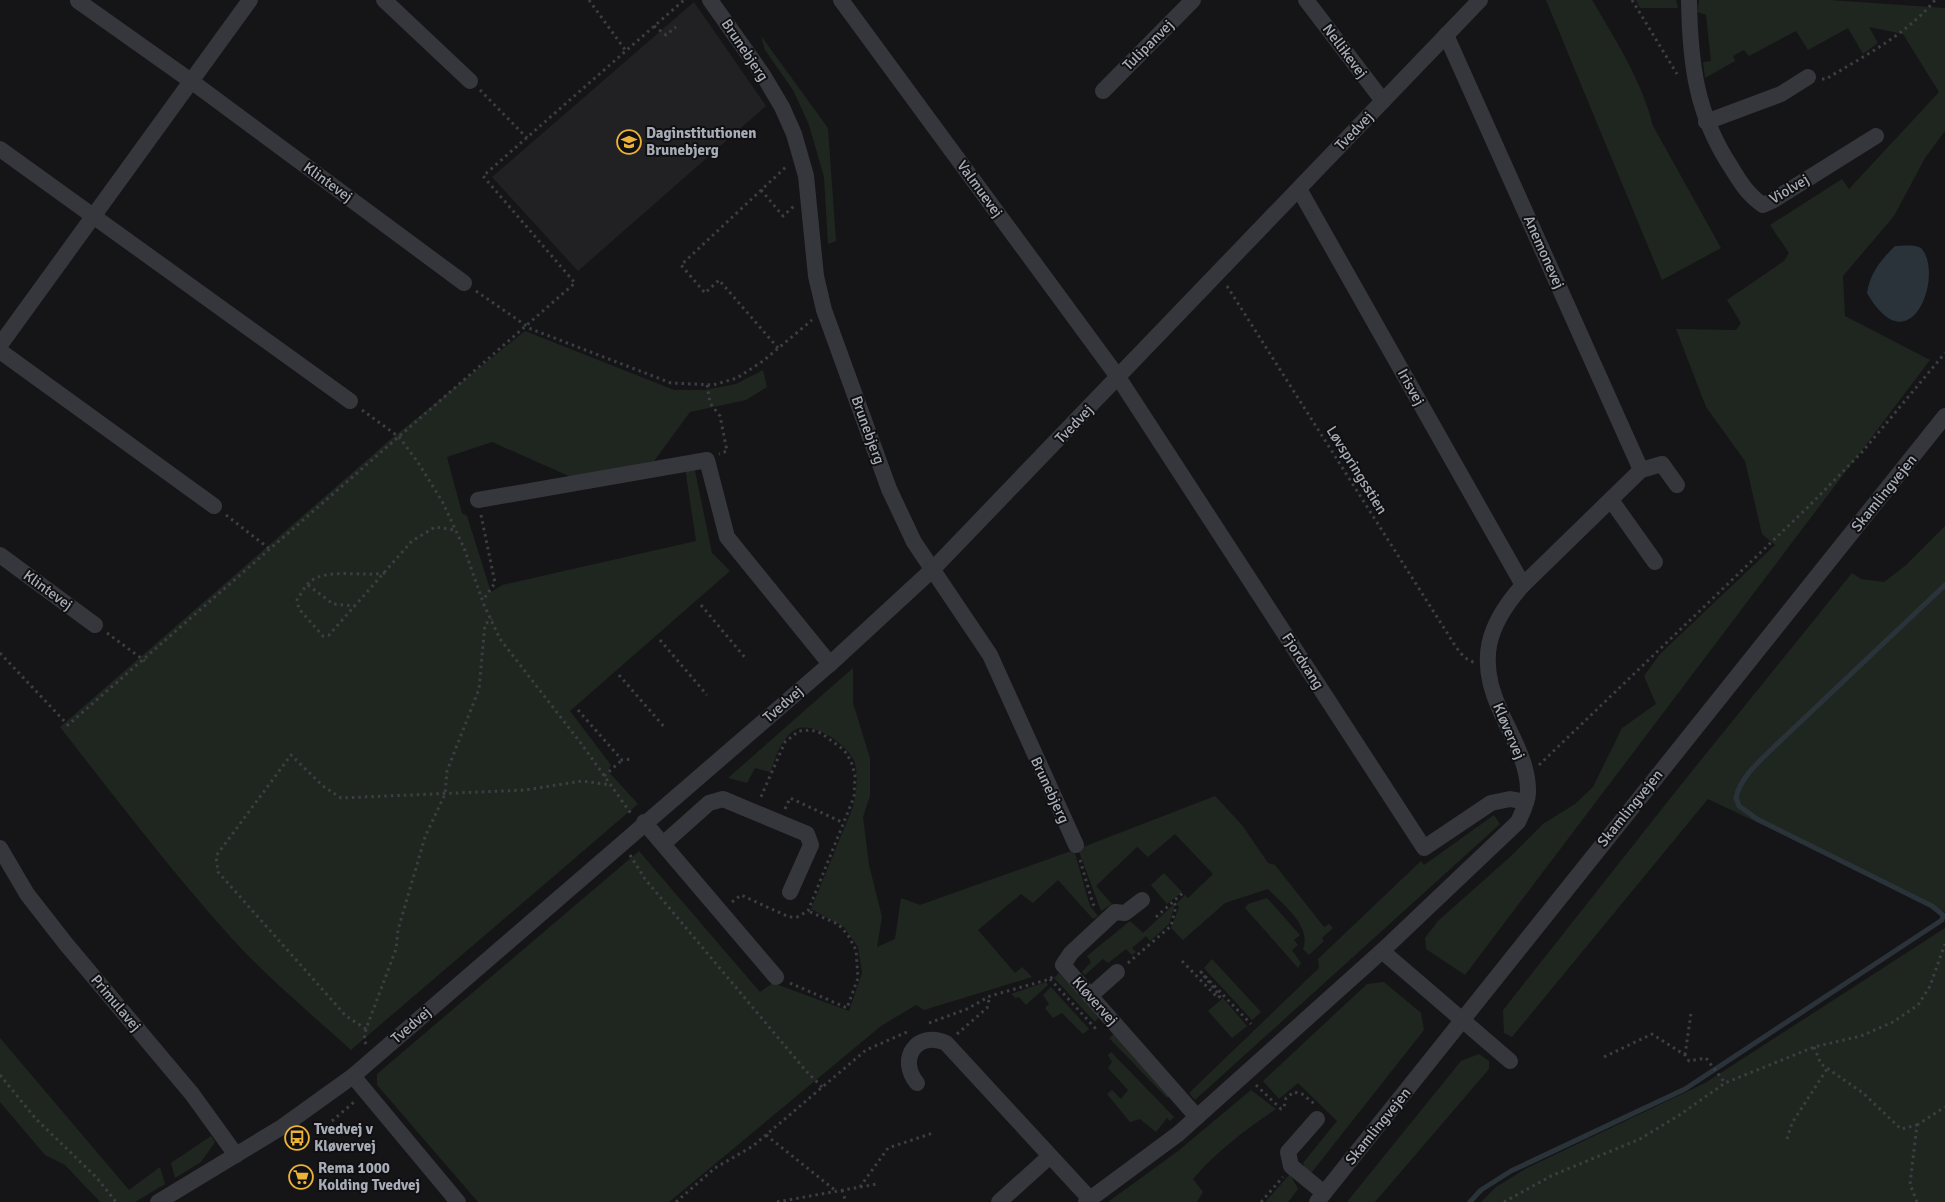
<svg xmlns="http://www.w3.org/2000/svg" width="1945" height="1202" font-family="Signika,sans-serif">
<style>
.built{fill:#212124}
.green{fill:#1f2620}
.water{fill:#2b333a}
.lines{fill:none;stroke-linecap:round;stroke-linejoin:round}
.stream{stroke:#2b333a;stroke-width:5}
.path{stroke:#3c3e43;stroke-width:3;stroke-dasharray:2.5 4;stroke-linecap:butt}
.minor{stroke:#36373c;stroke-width:16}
.labels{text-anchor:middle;stroke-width:4;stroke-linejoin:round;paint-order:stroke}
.street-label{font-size:15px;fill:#a7acb6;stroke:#101012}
.poi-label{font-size:15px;font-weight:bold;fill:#a7acb6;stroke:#101012;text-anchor:start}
</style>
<rect width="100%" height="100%" fill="#151517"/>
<polygon class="built" points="694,2 766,106 578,271 492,177"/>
<g class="green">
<path d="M1546 0H1592C1615 39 1642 81 1653 126L1721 248 1662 280Z"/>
<polygon points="1636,0 1676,0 1678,8 1640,8"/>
<polygon points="1699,0 1829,0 1945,8 1945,131 1925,158 1894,216 1843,276 1845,316 1930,360 1465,975 1426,949 1425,938 1438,921 1510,857 1543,824 1575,804 1593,787 1622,728 1656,704 1644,676 1660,654 1775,545 1762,534 1745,461 1706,407 1676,329 1736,330 1741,323 1727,300 1784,261 1789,253 1770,225 1842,179 1849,189 1939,92 1903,34 1869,27 1878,43 1863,54 1848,28 1808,50 1796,31 1749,56 1744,50 1733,56 1735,61 1705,78 1703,62 1711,61 1706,15 1697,12"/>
<polygon points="761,36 828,128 836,241 828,244 824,177 809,125 793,90 765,50"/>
<path d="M525 331 674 390H705L736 384 763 370 767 387 746 400 690 412 654 461 571 477 492 442 447 457 462 513 467 516 491 592 502 585 696 541 685 468 694 466 712 553 730 571 570 711 611 765 608 771 638 804 351 1050C309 1012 264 975 227 933 168 867 114 796 60 727L391 439Z"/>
<polygon points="1945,526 1945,912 1708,799 1512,1037 1504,1033 1503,1010 1680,786 1852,573 1861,579 1884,582 1905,566"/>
<path d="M853 668V703L870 758V796L863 817 869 865 882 917 877 947 895 939 901 898 920 905 1074 850 1090 906 1098 916 1093 919 1058 880 1033 903 1021 894 978 930 1015 973 1022 967 1032 977 924 1010 916 1005 881 1026 669 1202H478L377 1085V1074L639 851 760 992 773 983 849 1011 862 973 858 947 844 927 811 909 853 807C856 794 859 774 854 761 847 744 810 718 793 731 780 741 776 757 770 772L755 768 747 783 728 778Z"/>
<path d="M1215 796 1242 825 1268 863 1275 865 1324 927 1329 924 1333 928 1322 938 1324 941 1309 955 1303 949C1312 926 1282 904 1268 889L1225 903 1183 940 1171 928 1179 907 1176 904 1185 895 1188 898 1213 874 1175 834 1148 857 1137 847 1096 886 1112 904 1101 911 1078 849Z"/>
<polygon points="1494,815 1500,824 1195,1100 1189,1093 1319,968 1318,959 1421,861 1424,865"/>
<polygon points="1164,873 1182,892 1167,904 1151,885"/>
<polygon points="1267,898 1300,935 1294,940 1298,945 1292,950 1301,963 1298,968 1245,908 1248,904"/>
<polygon points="1173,905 1174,907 1169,924 1150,941 1146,936 1132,948 1136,952 1132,955 1126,949 1108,963 1103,959 1085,975 1082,972 1091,962 1087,956 1130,921 1143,933"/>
<polygon points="1945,928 1945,1202 1481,1202 1496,1187 1527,1168 1705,1083"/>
<polygon points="1212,959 1261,1012 1252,1020 1204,968"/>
<polygon points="1059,973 1099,1017 1095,1022 1054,978"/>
<polygon points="1046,982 1048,985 1026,1005 1019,997 1016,998 1011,994"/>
<polygon points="1384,982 1421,1013 1424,1030 1308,1177 1303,1163 1337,1121 1298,1083 1279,1099 1263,1081 1367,984"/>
<polygon points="1051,987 1089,1029 1083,1034 1062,1013 1053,1018 1045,1008 1049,1004 1043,995"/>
<polygon points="1223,998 1247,1026 1232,1038 1208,1011"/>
<polygon points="1115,1033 1170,1095 1167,1098 1109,1038"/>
<polygon points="0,1038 129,1190 160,1167 165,1184 135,1202 100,1202 65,1165 45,1155 0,1102"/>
<polygon points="1111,1052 1174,1117 1170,1121 1167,1118 1156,1132 1140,1119 1130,1122 1107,1094 1112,1090 1121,1099 1128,1090 1108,1068 1112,1062 1108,1055"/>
<polygon points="1479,1054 1489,1061 1489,1069 1375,1202 1347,1202 1461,1061"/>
<path d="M1251 1090 1276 1109C1245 1130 1217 1151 1193 1179L1203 1192 1197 1202H1108L1178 1151Z"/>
<polygon points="211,1136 215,1142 201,1162 175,1178 171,1163"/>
<polygon points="1290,1174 1298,1189 1288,1202 1265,1202"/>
</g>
<path class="water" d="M1895 246C1903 246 1914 244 1921 248 1945 273 1911 369 1867 293 1870 273 1881 260 1895 246Z"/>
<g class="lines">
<path class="stream" d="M1470 1202 1481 1190 1511 1171 1685 1089 1942 920 1943 915 1932 906 1757 819 1739 806 1736 798C1740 777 1761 760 1776 745L1945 585"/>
<g class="path">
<polyline points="589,0 626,51"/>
<polyline points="1632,0 1677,74"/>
<polyline points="654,26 666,35 676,27"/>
<path d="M1822 79H1826C1864 56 1906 35 1935 0"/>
<polyline points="480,90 527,138"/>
<polyline points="761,190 783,216 794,206"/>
<path d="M1227 286 1444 628C1451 638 1461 660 1474 662"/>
<polyline points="476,291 531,329 671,383 713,385 737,378 763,361 812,320"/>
<polyline points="778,348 719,280 705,293 681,265 788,165"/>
<polyline points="707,385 710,403 720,416 727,451 719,454"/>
<polyline points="362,410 399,437 417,461 442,501 464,548 484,605 500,639 583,746 632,815"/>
<polyline points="226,515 271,550"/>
<polyline points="481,515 495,583 483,600"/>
<path d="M385 573C364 577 328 568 311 581 305 585 301 594 297 600L299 609 323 636 329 635 412 541 435 527 455 530"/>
<polyline points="308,585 333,604 355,606"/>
<polyline points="701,605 747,660"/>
<polyline points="107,633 145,661"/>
<polyline points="660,640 707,695"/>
<polyline points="0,653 68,725 575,283 483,176 684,0"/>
<polyline points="619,675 666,729"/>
<polyline points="578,710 622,760 631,759"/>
<polyline points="1539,765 1808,507 1863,451 1945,353"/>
<polyline points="604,776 622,760"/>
<polyline points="785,809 790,798 844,823"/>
<polyline points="630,855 645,879 806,1071 822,1087"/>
<polyline points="1080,860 1093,904 1096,908"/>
<polyline points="732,902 741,895 789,917 797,917 808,911 854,797 855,775 851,761 844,750 821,733 811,730 799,731 785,742 760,799"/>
<polyline points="1156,917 1185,891"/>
<polyline points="1182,961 1218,998 1220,996 1201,972 1251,1024"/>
<polyline points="1128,963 1171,926 1176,906 1173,902"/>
<polyline points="1050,979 1096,1029"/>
<polyline points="790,983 847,1008 858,978 856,950 848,935 838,924 808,911"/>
<polyline points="929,1023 967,1009 990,996 1050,979 1053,976"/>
<polyline points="366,1029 346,1016 218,872 216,856 291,755 323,786 341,798 525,790 582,781 611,785"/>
<polyline points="957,1034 987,1008 990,996"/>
<polyline points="366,1044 364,1040 366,1029 396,949 398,930 425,837 445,794 447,771 479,689 485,624 492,619"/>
<polyline points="1814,1047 1821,1064 1863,1093 1901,1129 1917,1125 1910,1184 1917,1202"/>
<polyline points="1685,1055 1691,1013"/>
<polyline points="1604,1057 1652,1034 1685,1055 1689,1061 1706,1058 1725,1083"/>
<polyline points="0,1075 36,1119 97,1178 116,1202"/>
<polyline points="1256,1085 1281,1109 1284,1107 1286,1098 1294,1092 1302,1094 1316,1105"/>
<polyline points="332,1121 354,1102"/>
<polyline points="1917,1125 1945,1107"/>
<polyline points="766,1135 836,1191"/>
<polyline points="1787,1139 1792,1123 1827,1069"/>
<polyline points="860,1187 888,1148 933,1133"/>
<polyline points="842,1190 846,1202"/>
<polyline points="676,1202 715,1168 753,1146 866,1050 907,1032"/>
<polyline points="777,1202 877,1184"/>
<polyline points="1261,1202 1283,1177"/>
<polyline points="1504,1202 1551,1176 1640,1139 1681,1114 1725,1083 1814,1047 1861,1036 1893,1022 1918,1005 1930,986 1945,944"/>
</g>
<g class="minor">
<polyline points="384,0 470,81"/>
<polyline points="710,0 763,75 782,107 794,134 806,176 816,276 824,310 889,489 914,542 990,655 1076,845"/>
<polyline points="841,0 1118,377 1424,848 1491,803 1510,799 1526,802"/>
<polyline points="1306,0 1383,101"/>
<path d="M1689 0C1690 63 1696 114 1731 167 1740 182 1748 195 1763 205L1772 201 1876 136"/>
<polyline points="78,1 191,81 464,283"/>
<polyline points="1446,35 1641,470"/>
<polyline points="1103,91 1193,0"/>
<polyline points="1706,122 1781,94 1808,77"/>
<polyline points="0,149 350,401"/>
<polyline points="1299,189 1523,585"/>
<polyline points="0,345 250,0"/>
<polyline points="0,351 214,506"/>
<polyline points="478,500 707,460 727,537 830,664"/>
<polyline points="1611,500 1655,562"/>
<polyline points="0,555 95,625"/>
<polyline points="644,822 776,977"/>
<polyline points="663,844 709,803 723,799 807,834 811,845 790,892"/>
<polyline points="0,848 27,894 66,944 192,1094 236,1155"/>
<polyline points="1142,900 1125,913 1115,912 1071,953 1063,965 1197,1117"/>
<polyline points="1382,951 1510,1061"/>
<polyline points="1090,996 1117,972"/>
<polyline points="353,1076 458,1202"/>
<path d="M917 1083C897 1059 917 1030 946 1043L1090 1199"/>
<polyline points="1317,1119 1288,1152 1291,1166 1324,1193"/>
<polyline points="158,1202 282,1127 353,1076 830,664 933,569 1480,0"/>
<polyline points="999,1202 1050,1156"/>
<path d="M1086 1202 1178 1134 1382 951 1518 822C1522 813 1528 802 1528 793 1529 763 1511 736 1500 710 1477 660 1487 625 1523 585L1641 470 1662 464 1677 485"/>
<polyline points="1317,1202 1945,416"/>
</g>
</g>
<defs>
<g id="school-ring" transform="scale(1.25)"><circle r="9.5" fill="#101012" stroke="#ecb237" stroke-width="1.5"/><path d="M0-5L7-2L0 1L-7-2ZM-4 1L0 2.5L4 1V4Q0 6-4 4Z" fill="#ecb237"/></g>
<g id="bus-ring" transform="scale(1.25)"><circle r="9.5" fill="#101012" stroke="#ecb237" stroke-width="1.5"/><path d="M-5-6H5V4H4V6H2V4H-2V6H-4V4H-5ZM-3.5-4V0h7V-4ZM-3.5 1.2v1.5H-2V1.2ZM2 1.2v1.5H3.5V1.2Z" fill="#ecb237"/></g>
<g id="supermarket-ring" transform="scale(1.25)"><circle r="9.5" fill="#101012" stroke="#ecb237" stroke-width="1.5"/><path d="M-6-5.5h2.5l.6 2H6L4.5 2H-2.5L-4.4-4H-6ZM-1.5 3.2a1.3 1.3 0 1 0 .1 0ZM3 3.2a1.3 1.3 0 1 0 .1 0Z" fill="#ecb237"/></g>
</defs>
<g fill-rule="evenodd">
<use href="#school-ring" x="629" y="142"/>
<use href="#bus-ring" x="297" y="1138"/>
<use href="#supermarket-ring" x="301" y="1177"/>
</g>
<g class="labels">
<g class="street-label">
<text transform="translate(1148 45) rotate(-45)" y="5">Tulipanvej</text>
<text transform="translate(745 50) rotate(56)" y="5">Brunebjerg</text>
<text transform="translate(1345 51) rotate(53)" y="5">Nellikevej</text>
<text transform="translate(1354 131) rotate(-46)" y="5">Tvedvej</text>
<text transform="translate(328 182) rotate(36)" y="5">Klintevej</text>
<text transform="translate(980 189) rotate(54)" y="5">Valmuevej</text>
<text transform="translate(1789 189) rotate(-31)" y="5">Violvej</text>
<text transform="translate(1544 252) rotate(66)" y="5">Anemonevej</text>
<text transform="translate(1411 387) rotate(61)" y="5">Irisvej</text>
<text transform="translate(1074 424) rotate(-46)" y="5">Tvedvej</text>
<text transform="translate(868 430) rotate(70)" y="5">Brunebjerg</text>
<text transform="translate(1357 470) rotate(58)" y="5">Løvspringsstien</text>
<text transform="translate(1884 493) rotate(-51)" y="5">Skamlingvejen</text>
<text transform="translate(48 590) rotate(36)" y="5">Klintevej</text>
<text transform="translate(1303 661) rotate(57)" y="5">Fjordvang</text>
<text transform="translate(783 704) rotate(-41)" y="5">Tvedvej</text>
<text transform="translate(1509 731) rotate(67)" y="5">Kløvervej</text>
<text transform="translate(1050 790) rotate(65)" y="5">Brunebjerg</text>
<text transform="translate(1630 808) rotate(-51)" y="5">Skamlingvejen</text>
<text transform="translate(1095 1001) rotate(48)" y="5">Kløvervej</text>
<text transform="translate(116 1003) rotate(50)" y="5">Primulavej</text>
<text transform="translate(411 1025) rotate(-41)" y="5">Tvedvej</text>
<text transform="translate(1378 1126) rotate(-51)" y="5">Skamlingvejen</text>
</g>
<g class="poi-label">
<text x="646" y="138">Daginstitutionen<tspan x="646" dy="17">Brunebjerg</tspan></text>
<text x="314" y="1134">Tvedvej v<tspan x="314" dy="17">Kløvervej</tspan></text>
<text x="318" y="1173">Rema 1000<tspan x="318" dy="17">Kolding Tvedvej</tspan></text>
</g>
</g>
</svg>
